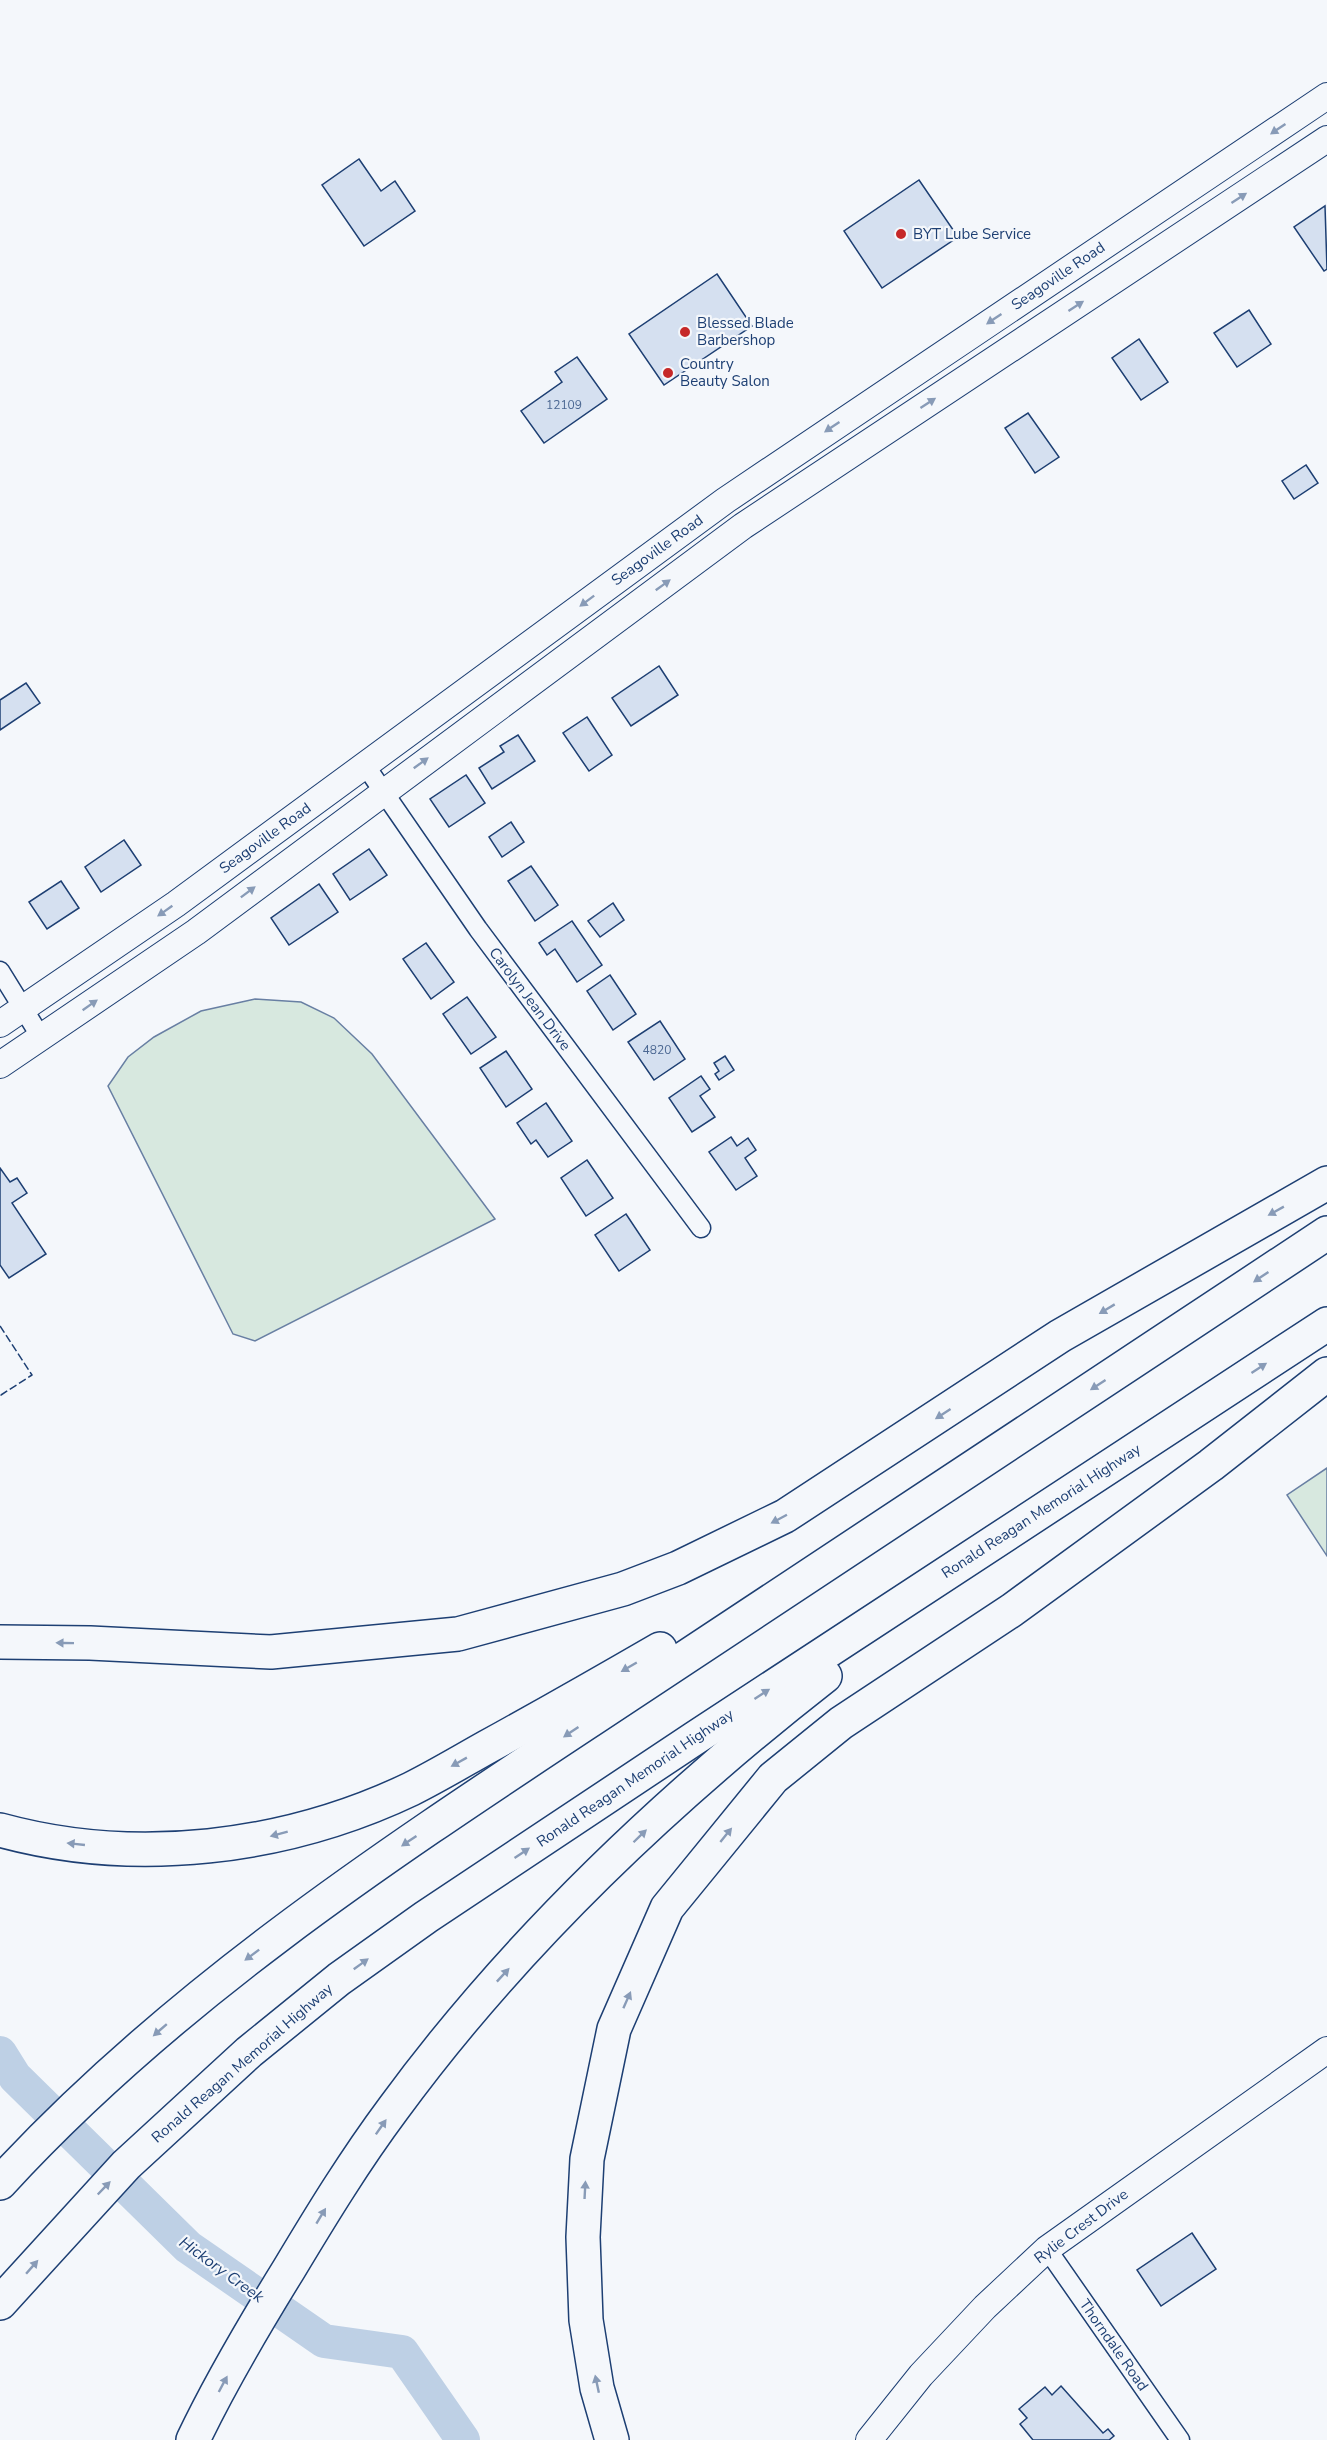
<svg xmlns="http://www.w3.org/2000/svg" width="1327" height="2440" font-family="'Nunito Sans',sans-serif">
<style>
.green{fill:#d7e8df;stroke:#687fa3;stroke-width:1.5}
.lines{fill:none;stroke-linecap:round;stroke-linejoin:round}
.river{stroke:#bed0e5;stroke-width:34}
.building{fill:#d5e0f0;stroke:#1d3f73;stroke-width:1.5}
.street-casing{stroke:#1d3f73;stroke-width:21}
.secondary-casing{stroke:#1d3f73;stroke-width:28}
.highway-casing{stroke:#1d3f73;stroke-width:36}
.street{stroke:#f4f7fb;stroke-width:18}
.secondary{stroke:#f4f7fb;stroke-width:26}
.highway{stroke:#f4f7fb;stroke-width:33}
.fence{stroke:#1d3f73;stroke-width:1.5;stroke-dasharray:8 3;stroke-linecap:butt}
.oneway{fill:#889bb7}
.poi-dot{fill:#c62828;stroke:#f4f7fb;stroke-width:2}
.labels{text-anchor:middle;stroke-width:4.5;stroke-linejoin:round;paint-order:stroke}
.number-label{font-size:12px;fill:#4b6792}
.poi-label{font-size:15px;fill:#1d3f73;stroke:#f4f7fb;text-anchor:start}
.street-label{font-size:15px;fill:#1d3f73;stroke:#f4f7fb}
.water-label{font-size:16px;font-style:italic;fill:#1d3f73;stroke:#f4f7fb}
</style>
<rect width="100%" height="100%" fill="#f4f7fb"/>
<g class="green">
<polygon points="255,999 301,1002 334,1018 372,1054 495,1219 255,1341 233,1334 108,1086 128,1057 154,1037 201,1011"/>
<polygon points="1327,1468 1327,1556 1287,1495"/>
</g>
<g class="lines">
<polyline class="river" points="0,2053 15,2077 188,2247 324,2341 402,2352 463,2440"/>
</g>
<g class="building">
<polygon points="359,159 381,191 395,181 415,211 364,246 322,185"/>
<polygon points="919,180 958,237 882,288 844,231"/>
<polygon points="1325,206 1327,269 1324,271 1294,227"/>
<polygon points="717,274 752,326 664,385 629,334"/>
<polygon points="1249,310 1271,344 1237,367 1214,333"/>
<polygon points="1139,339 1168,382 1141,400 1112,358"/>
<polygon points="577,357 607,399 544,443 521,411 562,382 555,372"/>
<polygon points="1028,413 1059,457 1035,473 1005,428"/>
<polygon points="1306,465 1318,483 1294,499 1282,481"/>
<polygon points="659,666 678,695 631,726 612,698"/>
<polygon points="26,683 40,703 0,730 0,700"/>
<polygon points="587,717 612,755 589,771 563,733"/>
<polygon points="518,735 535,761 492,789 479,768 504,752 500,746"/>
<polygon points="466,775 485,803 449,827 430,799"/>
<polygon points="511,822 524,842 502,857 489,837"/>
<polygon points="124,840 141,865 101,892 85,867"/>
<polygon points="369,849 387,875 350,900 333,874"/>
<polygon points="531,866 558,905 535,921 508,881"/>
<polygon points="61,881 79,908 47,929 29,902"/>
<polygon points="319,884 338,912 289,945 271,918"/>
<polygon points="613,903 624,920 600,937 588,921"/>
<polygon points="572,921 602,965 577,982 555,949 547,955 539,943"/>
<polygon points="426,943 454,982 431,999 403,959"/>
<polygon points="610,975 636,1014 613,1030 587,991"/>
<polygon points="467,997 496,1037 471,1054 443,1014"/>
<polygon points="660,1021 685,1059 654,1080 628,1042"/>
<polygon points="506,1051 532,1089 506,1107 480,1068"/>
<polygon points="725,1056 734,1070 719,1080 715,1074 719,1071 714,1063"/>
<polygon points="701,1076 710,1089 700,1096 715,1117 692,1132 669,1098"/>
<polygon points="546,1103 572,1141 548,1157 536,1140 531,1144 517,1123"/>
<polygon points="731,1137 737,1146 748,1138 756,1150 745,1158 757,1176 736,1190 709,1152"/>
<polygon points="587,1160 613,1198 586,1216 561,1178"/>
<polygon points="0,1168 10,1182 17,1178 27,1193 12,1203 46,1254 9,1278 0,1265"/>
<polygon points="626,1214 650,1250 619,1271 595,1235"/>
<polygon points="1192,2233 1216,2269 1161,2306 1137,2270"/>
<polygon points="1061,2386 1103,2433 1108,2429 1114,2436 1109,2440 1033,2440 1020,2424 1027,2418 1019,2409 1045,2387 1052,2395"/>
</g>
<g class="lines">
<g class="street-casing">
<g id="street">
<polyline points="365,765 478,929 701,1228"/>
<polyline points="0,971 42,1039"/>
<polyline points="1047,2249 1180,2440"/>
</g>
</g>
<g class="secondary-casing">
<g id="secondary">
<polyline points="0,1024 176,904 726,500 1327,96"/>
<polyline points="0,1065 196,932 743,526 1327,139"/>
<polyline points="869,2440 921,2375 985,2307 1047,2249 1327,2050"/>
</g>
</g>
<g class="highway-casing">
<g id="highway">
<polyline points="0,1642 90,1643 271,1652 458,1634 623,1589 678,1568 785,1516 1060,1336 1327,1183"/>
<path d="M0 1830C135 1867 285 1849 411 1789 437 1776 462 1761 487 1747 545 1715 603 1682 660 1649"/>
<path d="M0 2183C179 1988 402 1845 621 1700 856 1543 1092 1389 1327 1233"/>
<polyline points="0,2303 126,2165 249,2052 339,1979 426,1917 695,1738 1327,1324"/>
<path d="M193 2440C221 2381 255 2324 289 2269 322 2214 355 2160 393 2109 513 1945 665 1801 825 1676"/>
<polyline points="612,2440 597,2388 586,2320 583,2237 587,2159 614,2029 667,1908 773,1778 841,1723 1012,1610 1211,1465 1327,1374"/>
</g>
</g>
<use href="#street" class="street"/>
<use href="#secondary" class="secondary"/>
<use href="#highway" class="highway"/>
<polyline class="fence" points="0,1326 32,1375 1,1395 0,1393"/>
</g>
<defs><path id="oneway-solid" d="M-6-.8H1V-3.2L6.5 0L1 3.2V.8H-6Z" transform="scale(1.5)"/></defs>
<g class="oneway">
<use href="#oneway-solid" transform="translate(1278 129) rotate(146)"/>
<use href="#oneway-solid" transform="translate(1239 198) rotate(-33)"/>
<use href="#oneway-solid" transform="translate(1076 306) rotate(-33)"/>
<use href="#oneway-solid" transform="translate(994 319) rotate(146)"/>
<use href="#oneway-solid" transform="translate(928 403) rotate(-33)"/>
<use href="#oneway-solid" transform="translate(832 427) rotate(146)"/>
<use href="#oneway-solid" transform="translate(663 585) rotate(-36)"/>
<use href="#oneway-solid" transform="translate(587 601) rotate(143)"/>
<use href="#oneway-solid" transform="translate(421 763) rotate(-36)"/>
<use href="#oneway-solid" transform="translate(248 892) rotate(-37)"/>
<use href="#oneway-solid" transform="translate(165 911) rotate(145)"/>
<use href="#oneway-solid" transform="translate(90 1005) rotate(-35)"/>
<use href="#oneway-solid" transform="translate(1276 1211) rotate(151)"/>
<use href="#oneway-solid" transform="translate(1261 1277) rotate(146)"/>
<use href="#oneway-solid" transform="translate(1107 1309) rotate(149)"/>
<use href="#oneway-solid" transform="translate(1259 1368) rotate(-33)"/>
<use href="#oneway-solid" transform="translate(1098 1385) rotate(147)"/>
<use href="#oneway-solid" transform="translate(943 1414) rotate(147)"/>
<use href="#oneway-solid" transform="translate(779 1519) rotate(152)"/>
<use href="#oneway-solid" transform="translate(65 1643) rotate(-179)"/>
<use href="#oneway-solid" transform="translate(629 1667) rotate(150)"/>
<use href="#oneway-solid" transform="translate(762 1694) rotate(-33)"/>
<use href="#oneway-solid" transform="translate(571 1732) rotate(146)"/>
<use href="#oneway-solid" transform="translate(459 1762) rotate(151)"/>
<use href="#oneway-solid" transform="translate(279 1834) rotate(165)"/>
<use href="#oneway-solid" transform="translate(726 1835) rotate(-51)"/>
<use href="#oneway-solid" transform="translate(640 1836) rotate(-44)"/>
<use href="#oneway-solid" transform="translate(409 1841) rotate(146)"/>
<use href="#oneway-solid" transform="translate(76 1844) rotate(-174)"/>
<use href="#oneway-solid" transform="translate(522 1853) rotate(-34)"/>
<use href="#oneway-solid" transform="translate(252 1955) rotate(143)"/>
<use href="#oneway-solid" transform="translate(361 1964) rotate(-36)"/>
<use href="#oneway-solid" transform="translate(503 1975) rotate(-47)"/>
<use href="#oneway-solid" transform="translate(627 2000) rotate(-66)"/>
<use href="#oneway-solid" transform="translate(160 2030) rotate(139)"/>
<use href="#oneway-solid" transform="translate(381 2127) rotate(-55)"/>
<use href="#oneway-solid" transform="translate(104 2188) rotate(-46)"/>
<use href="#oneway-solid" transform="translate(585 2190) rotate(-87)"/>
<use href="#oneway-solid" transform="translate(321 2216) rotate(-59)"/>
<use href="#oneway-solid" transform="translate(32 2267) rotate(-49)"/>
<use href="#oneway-solid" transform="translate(223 2384) rotate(-62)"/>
<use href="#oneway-solid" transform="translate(597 2384) rotate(-102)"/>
</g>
<g class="poi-dot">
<circle cx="901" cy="234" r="6"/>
<circle cx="685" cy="332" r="6"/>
<circle cx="668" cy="373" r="6"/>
</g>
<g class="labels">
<g class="number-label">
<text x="564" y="409">12109</text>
<text x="657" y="1054">4820</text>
</g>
<g class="poi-label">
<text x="913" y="239">BYT Lube Service</text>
<text x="697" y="328">Blessed Blade<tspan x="697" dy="17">Barbershop</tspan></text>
<text x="680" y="369">Country<tspan x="680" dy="17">Beauty Salon</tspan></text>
</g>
<g class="street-label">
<text transform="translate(1058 276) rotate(-34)" y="5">Seagoville Road</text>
<text transform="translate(657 550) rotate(-36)" y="5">Seagoville Road</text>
<text transform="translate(265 838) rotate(-36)" y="5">Seagoville Road</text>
<text transform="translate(530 999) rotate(53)" y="5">Carolyn Jean Drive</text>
<text transform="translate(1041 1511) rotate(-33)" y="5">Ronald Reagan Memorial Highway</text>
<text transform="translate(635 1778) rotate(-34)" y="5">Ronald Reagan Memorial Highway</text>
<text transform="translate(242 2063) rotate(-41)" y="5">Ronald Reagan Memorial Highway</text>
<text transform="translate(1081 2226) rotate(-37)" y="5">Rylie Crest Drive</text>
<text transform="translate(1114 2345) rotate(55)" y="5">Thorndale Road</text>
</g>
<g class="water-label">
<text transform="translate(222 2269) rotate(36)" y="6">Hickory Creek</text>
</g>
</g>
</svg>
